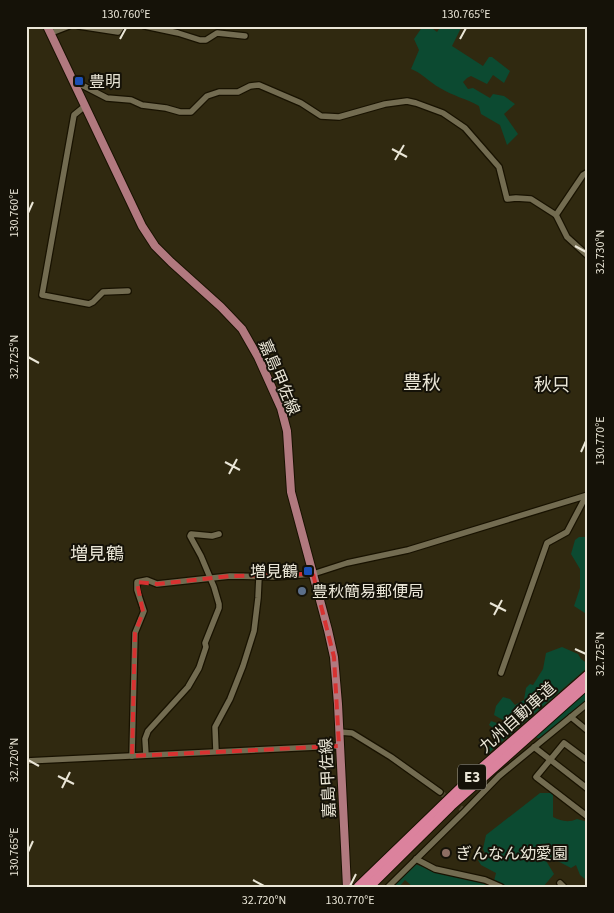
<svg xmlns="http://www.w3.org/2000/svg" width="614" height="913" font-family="'Source Sans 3','Noto Sans JP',sans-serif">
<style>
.green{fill:#0c4a31}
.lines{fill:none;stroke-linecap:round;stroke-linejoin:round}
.minor-tunnel{stroke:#4c452e;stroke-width:5.5;stroke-dasharray:5.5 3;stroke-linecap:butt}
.minor-casing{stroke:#181200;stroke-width:8}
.major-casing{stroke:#181200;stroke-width:10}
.highway-casing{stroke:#181200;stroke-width:11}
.minor{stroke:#736c51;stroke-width:5.5}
.major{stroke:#b1797f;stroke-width:8}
.highway{stroke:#db829d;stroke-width:9}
.marked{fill:none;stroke:#d73231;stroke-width:4;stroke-dasharray:10 6;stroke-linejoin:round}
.ticks{fill:none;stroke:#eae6d7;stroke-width:2}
.transit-dot{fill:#1a4fb4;stroke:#151208;stroke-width:2}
.service-dot{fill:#5c6f8a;stroke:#151208;stroke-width:2}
.education-dot{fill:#8d6e63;stroke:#151208;stroke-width:2}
.labels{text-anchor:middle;stroke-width:4;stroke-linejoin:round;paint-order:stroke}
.shield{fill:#151208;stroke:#aaa699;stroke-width:1}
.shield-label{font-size:15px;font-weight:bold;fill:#eae6d7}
.poi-label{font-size:16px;fill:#eae6d7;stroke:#151208;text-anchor:start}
.street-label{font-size:16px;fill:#eae6d7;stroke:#151208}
.neighbourhood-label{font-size:18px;fill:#eae6d7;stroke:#151208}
.quarter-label{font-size:19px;fill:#eae6d7;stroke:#151208}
.neatline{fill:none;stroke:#eae6d7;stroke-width:2}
.ticks-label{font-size:12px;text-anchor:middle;fill:#eae6d7}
</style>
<rect width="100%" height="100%" fill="#302910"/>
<g class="green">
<path d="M423 26H429L437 32 441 26H462L452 46 483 66 489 57H492L510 71 504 83 493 75 487 84 471 76 467 78 463 82 468 89 473 88 490 98 493 94 504 96 515 104 504 114 518 134 507 145 500 125 481 114 479 106C467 99 453 96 440 88 429 82 422 73 411 69L419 50 414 39Z"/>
<polygon points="579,537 588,537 588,615 574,606 580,588 580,569 571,554 575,540"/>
<polygon points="562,647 578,654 581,659 588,664 588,667 489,753 486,751 500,733 489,725 491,721 509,727 510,724 494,715 496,706 503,697 510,699 515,705 524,700 526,688 530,684 533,685 543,669 546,653"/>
<polygon points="588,690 588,699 539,739 536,737"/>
<path d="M540 793H553V817C561 821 568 823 577 819L588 822V875L585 879 580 875 576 865 571 868 548 856 545 859 554 874 543 887H505L494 881 496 873 481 865 478 860 487 858 483 849 486 835Z"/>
<polygon points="415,864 439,873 473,879 497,887 413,887 405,880 399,887 392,887"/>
</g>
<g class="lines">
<polyline class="minor-tunnel" points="440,792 462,809"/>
<g class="minor-casing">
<g id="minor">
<polyline points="79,26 118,32 122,26"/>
<polyline points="145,26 178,33 200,40 206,40 217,33 245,36"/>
<polyline points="51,33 69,26"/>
<polyline points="74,81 107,98 131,100 142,105 166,108 180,112 191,112 207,96 219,92 238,92 250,86 259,85 301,103 321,116 339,117 385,104 407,101 416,103 443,113 465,128 499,167 507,199 516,198 531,199 556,215 567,237 588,256"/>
<polyline points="85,106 74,115 42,295 89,304 93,302 103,292 128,291"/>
<polyline points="556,215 583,175 588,172"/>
<polyline points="501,673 547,543 567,532 586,496"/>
<polyline points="571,717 588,731"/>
<polyline points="339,732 352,733 391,757 440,792"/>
<polyline points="534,747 588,789"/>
<polyline points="216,751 215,727 230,699 243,666 254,631 258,598 259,577"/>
<polyline points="146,755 145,739 148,731 188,687 199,668 206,647 205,643 219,608 219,604 214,587 201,556 190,536 191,534 212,536 219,534"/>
<polyline points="132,756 135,633 144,611 137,590 137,582 147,580 157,584 230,576 275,577 313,574 347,563 408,550 588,495"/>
<polyline points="26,761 339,746"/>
<polyline points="588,761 564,743 536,777 588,817"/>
<polyline points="416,859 435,869 485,880 501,887"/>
<polyline points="560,883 564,887"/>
<polyline points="388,887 465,811 499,776 588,703"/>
</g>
</g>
<g class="major-casing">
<polyline id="major" points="47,26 142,226 155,246 171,262 221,307 242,329 258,357 281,408 287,431 291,492 328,630 334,657 338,704 347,887"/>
</g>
<g class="highway-casing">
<g id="highway">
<polyline points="358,887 477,772 588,675"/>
<polyline points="369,887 451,806 588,684"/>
</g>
</g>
<use href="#minor" class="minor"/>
<use href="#major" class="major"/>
<use href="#highway" class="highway"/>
</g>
<path class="marked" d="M313 574 334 657 339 746 132 756 135 633 143 612 137 582 157 584 230 576Z"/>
<path class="ticks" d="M120 39 126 28M460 39 466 28M392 149 407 157M395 160 404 145M28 213 33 202M575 246 586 252M28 357 39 363M581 452 586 441M225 462 240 470M229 474 237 459M490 603 506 611M494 615 502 600M575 649 586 654M28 760 39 766M58 776 74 784M62 788 70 772M28 852 33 841M253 880 264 886M350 886 356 874"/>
<g class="transit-dot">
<rect x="74" y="76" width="10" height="10" rx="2.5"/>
<rect x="303" y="566" width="10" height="10" rx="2.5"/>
</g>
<circle class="service-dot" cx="302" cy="591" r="5"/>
<circle class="education-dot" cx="446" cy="853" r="5"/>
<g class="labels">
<rect class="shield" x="458" y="764.5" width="28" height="25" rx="4"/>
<g class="shield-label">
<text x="472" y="782">E3</text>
</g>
<g class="poi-label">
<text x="89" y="87">豊明</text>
<text x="298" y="577" text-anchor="end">増見鶴</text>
<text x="312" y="597">豊秋簡易郵便局</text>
<text x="456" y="859">ぎんなん幼愛園</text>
</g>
<g class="street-label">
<text transform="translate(280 377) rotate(67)" y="6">嘉島甲佐線</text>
<text transform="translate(517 717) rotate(-42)" y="6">九州自動車道</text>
<text transform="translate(327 778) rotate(-93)" y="6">嘉島甲佐線</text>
</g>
<g class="neighbourhood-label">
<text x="552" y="391">秋只</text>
<text x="97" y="560">増見鶴</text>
</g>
<g class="quarter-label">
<text x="422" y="389">豊秋</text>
</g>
</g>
<rect width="614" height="913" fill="none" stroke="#151208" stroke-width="55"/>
<rect x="28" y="28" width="558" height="858" class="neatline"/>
<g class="ticks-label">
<text x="126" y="18">130.760°E</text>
<text x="466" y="18">130.765°E</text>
<text transform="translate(14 213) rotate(-90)" y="4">130.760°E</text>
<text transform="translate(600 252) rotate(-90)" y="4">32.730°N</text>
<text transform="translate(14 357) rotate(-90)" y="4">32.725°N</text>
<text transform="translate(600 441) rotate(-90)" y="4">130.770°E</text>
<text transform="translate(600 654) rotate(-90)" y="4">32.725°N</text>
<text transform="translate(14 760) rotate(-90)" y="4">32.720°N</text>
<text transform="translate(14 852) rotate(-90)" y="4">130.765°E</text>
<text x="264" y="904">32.720°N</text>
<text x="350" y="904">130.770°E</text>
</g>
</svg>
